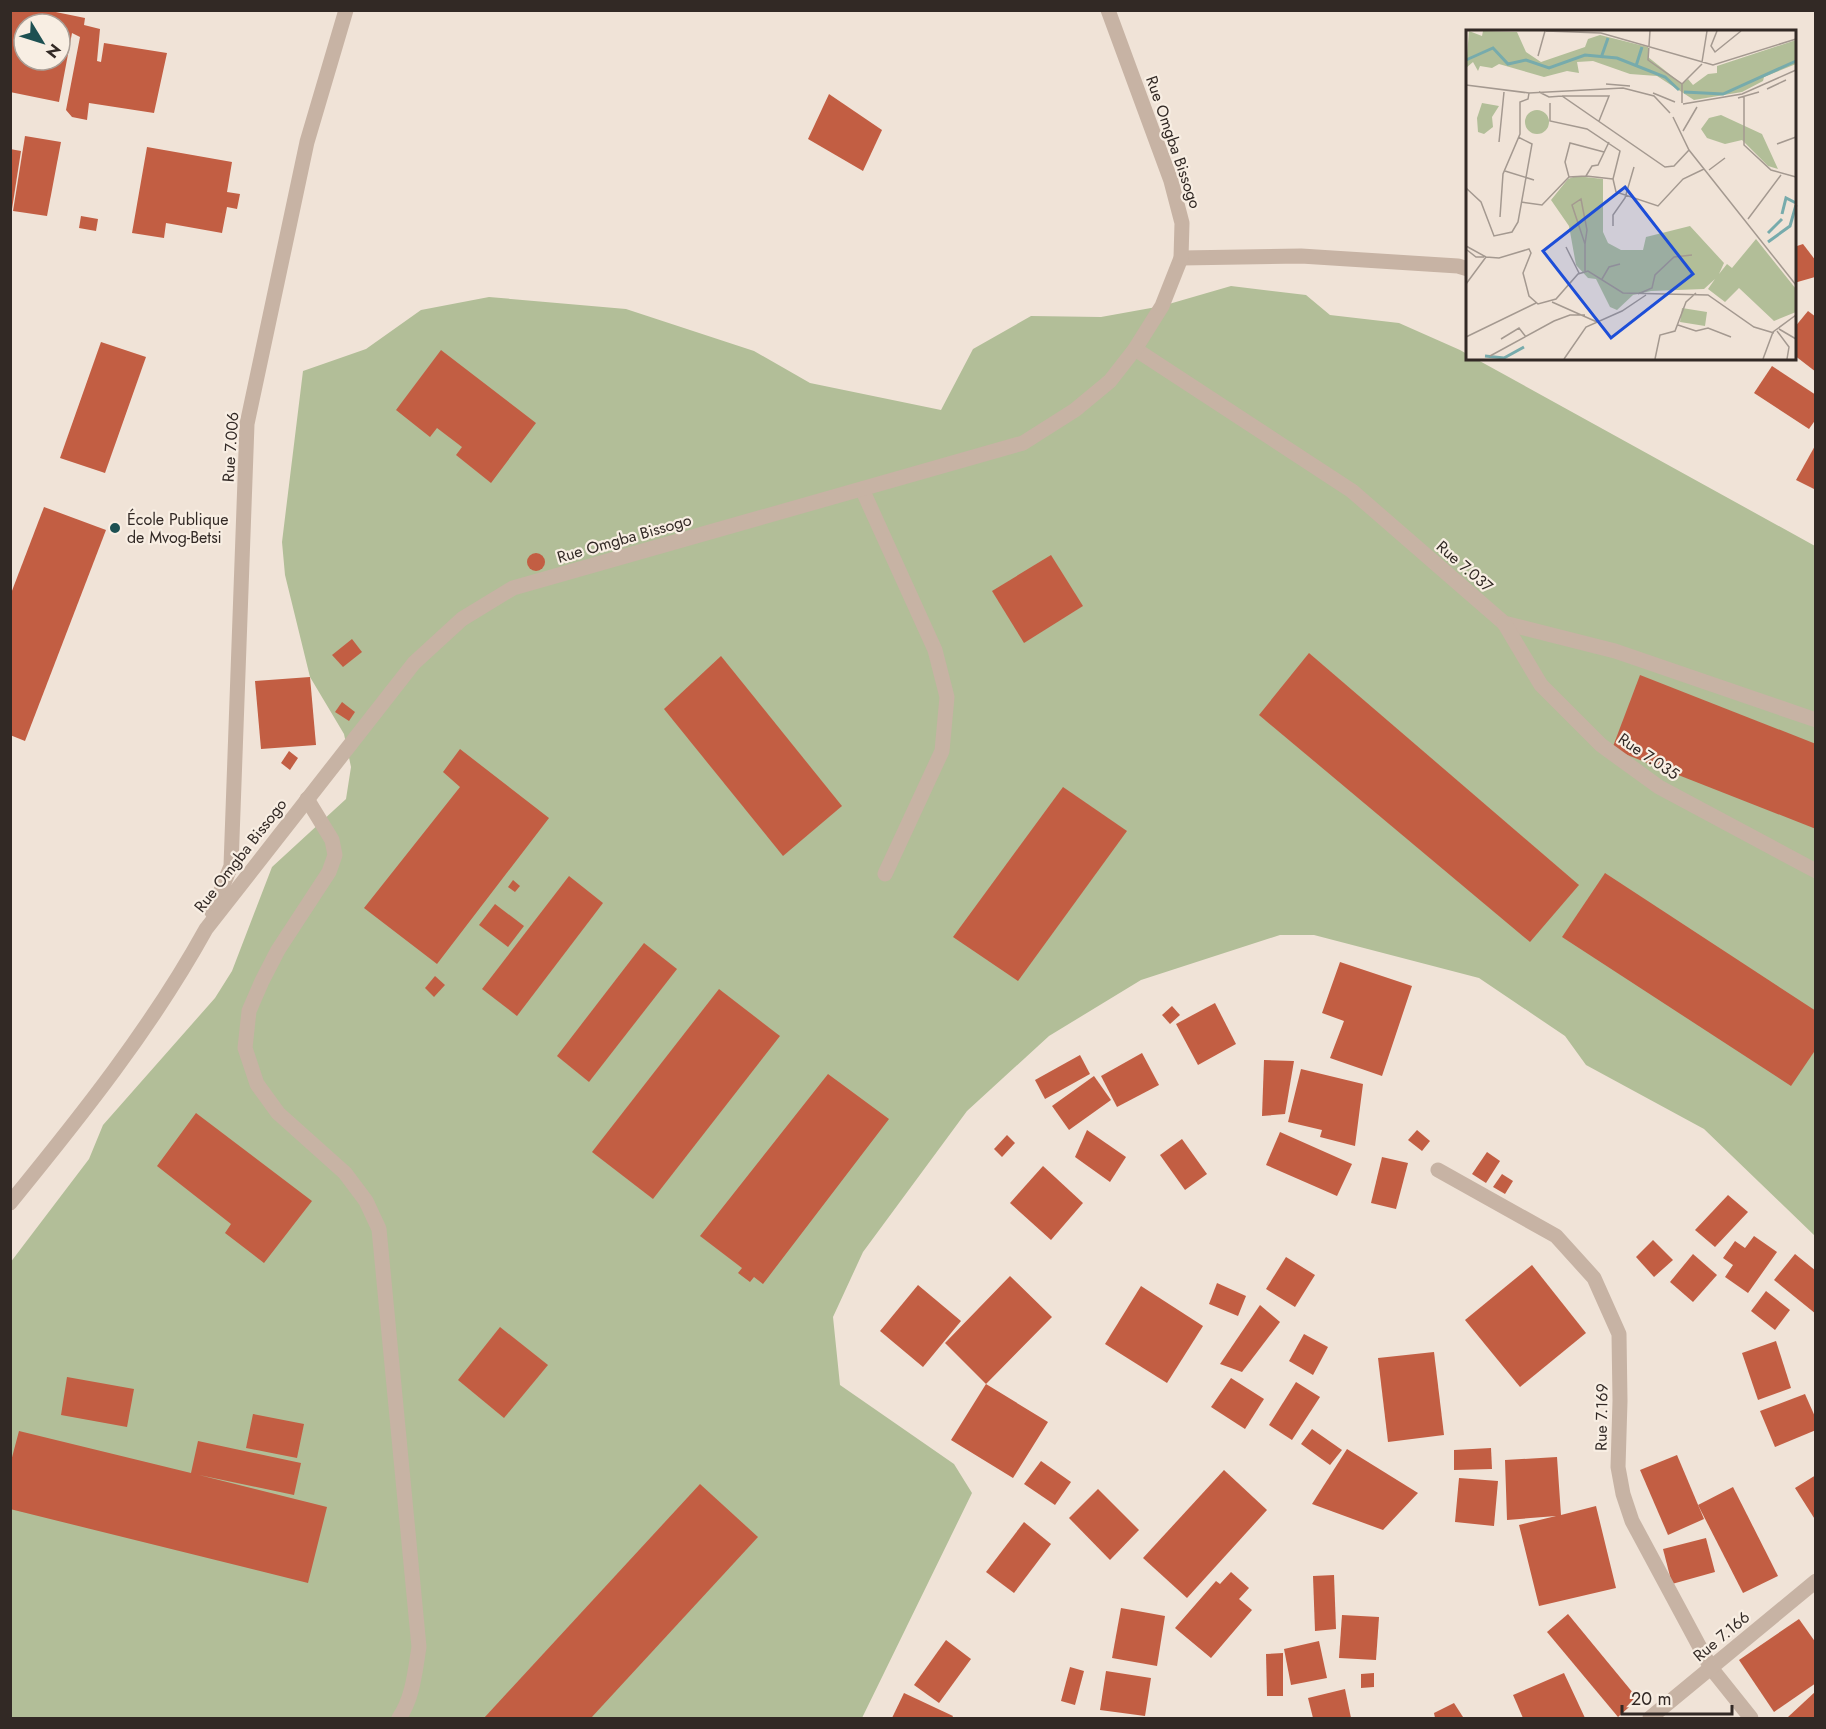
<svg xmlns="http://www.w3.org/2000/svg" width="1826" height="1729" font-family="Jost,sans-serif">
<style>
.green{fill:#b2be98}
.building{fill:#c25e43;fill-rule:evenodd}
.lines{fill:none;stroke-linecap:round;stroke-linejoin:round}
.minor{stroke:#c7b3a4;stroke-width:15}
.poi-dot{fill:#1d5052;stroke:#f8eee3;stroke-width:2}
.labels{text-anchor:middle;stroke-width:4.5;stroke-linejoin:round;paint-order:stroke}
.street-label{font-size:16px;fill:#322925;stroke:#f8eee3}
.poi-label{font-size:16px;fill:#322925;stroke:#f8eee3;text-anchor:start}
.inset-river{fill:none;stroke:#77abac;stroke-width:3}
.inset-road{fill:none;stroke:#a49990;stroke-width:1.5}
.view{fill:#1d4ed8;fill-opacity:0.15;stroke:#1d4ed8;stroke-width:3}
.inset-edge{fill:none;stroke:#322925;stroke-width:3}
</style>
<rect width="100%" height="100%" fill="#f0e3d7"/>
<polygon class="green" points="1231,286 1306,295 1330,315 1399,323 1460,350 1467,354 1468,358 1476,359 1815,546 1815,1236 1704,1129 1586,1065 1565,1036 1479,978 1314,935 1280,935 1141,980 1049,1036 967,1111 863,1252 833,1317 840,1385 954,1464 972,1493 862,1718 11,1718 10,1263 89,1159 103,1125 215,998 232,971 272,867 346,799 351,767 344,734 310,677 285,575 282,542 303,371 366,349 421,310 489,297 626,309 754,351 810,383 941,410 973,349 1031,316 1101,317 1162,306"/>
<g class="building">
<path d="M10 10H46L85 18 84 25 100 29 97 61 101 62 104 43 167 53 154 113 89 103 87 120 72 117 66 110 80 37 72 33 59 102 10 92ZM24 24H60V60H24Z"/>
<polygon points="829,94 882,130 863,171 808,139"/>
<polygon points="25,136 61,142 47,216 13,211"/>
<polygon points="147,147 232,162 227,192 240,194 237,209 227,207 222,233 166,223 164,238 132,233"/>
<polygon points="10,149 21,151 12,209 10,209"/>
<polygon points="81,216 98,219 96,231 79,228"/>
<polygon points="1803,244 1816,261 1815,277 1794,283 1794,247"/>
<polygon points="1808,311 1816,317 1816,372 1794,355 1794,328"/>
<polygon points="101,342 146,357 105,473 60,458"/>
<polygon points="441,350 536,423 491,483 456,455 462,447 437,428 430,437 396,410"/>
<polygon points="1772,366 1816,395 1816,419 1809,429 1754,393"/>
<polygon points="1816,444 1816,490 1796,480"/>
<polygon points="44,507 106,530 25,741 10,735 10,596"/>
<circle cx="536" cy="562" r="9"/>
<polygon points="1051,555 1083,606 1024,643 992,591"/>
<polygon points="352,639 362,652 343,667 332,655"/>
<polygon points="1309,653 1579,885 1530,942 1259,715"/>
<polygon points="721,656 842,806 783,856 664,709"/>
<polygon points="1640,675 1816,744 1816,829 1612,749"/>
<polygon points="310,677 316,745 261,749 255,681"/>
<polygon points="342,702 355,712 349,721 335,712"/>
<polygon points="460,749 549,818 437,964 364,908 460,787 443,772"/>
<polygon points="289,751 298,758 290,770 281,763"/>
<polygon points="1063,787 1127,831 1018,981 953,937"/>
<polygon points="1605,873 1816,1011 1816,1049 1791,1086 1562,937"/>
<polygon points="569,876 603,903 517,1016 482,989"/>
<polygon points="513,880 520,886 515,892 508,887"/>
<polygon points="495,904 524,926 508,947 479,925"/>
<polygon points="644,943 677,969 589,1082 557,1056"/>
<polygon points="1340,962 1412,986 1382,1076 1330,1058 1344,1021 1322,1013"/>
<polygon points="435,976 445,985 434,997 425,988"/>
<polygon points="719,989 780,1036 653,1199 592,1152"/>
<polygon points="1215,1003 1236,1044 1198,1065 1176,1024"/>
<polygon points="1172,1006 1180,1015 1170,1024 1162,1015"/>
<polygon points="1142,1053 1159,1085 1117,1107 1101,1076"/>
<polygon points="1080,1055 1090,1074 1045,1099 1035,1080"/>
<polygon points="1264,1060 1294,1061 1285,1114 1262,1116"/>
<polygon points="1301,1069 1363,1084 1355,1146 1320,1137 1322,1130 1288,1122"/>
<polygon points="828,1074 889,1119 763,1284 754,1277 750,1282 738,1273 742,1268 700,1236"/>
<polygon points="1094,1076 1111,1100 1069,1130 1052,1106"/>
<polygon points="196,1113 312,1201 264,1263 225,1233 231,1224 157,1166"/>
<polygon points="1087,1130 1126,1157 1110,1182 1075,1157"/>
<polygon points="1417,1130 1430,1141 1422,1151 1408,1140"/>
<polygon points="1280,1132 1352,1164 1337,1196 1266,1165"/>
<polygon points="1007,1135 1015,1143 1002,1157 994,1149"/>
<polygon points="1182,1139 1207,1174 1185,1190 1160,1155"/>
<polygon points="1487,1152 1500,1161 1486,1183 1472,1174"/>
<polygon points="1382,1157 1408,1163 1396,1209 1371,1203"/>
<polygon points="1043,1166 1083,1203 1051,1240 1010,1203"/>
<polygon points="1502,1174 1513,1181 1505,1194 1493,1187"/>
<polygon points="1728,1195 1748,1212 1715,1247 1695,1230"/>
<polygon points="1754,1236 1777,1252 1748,1293 1725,1277 1733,1265 1723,1258 1735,1241 1745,1248"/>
<polygon points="1653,1240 1673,1260 1654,1277 1636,1257"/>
<polygon points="1693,1254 1717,1275 1693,1302 1670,1282"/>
<polygon points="1795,1254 1816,1271 1816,1314 1774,1280"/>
<polygon points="1286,1257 1315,1275 1295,1307 1266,1289"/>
<polygon points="1532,1265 1586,1333 1520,1387 1465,1320"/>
<polygon points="1010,1276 1052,1317 986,1384 1048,1422 1013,1478 951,1440 986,1384 945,1343"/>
<polygon points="1217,1283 1246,1296 1238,1316 1209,1304"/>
<polygon points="918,1285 961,1321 923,1367 880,1331"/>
<polygon points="1141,1286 1203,1326 1167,1383 1105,1344"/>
<polygon points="1766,1291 1790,1310 1775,1330 1751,1311"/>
<polygon points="1260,1305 1280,1322 1242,1372 1220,1364"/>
<polygon points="500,1327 548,1365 504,1418 458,1380"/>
<polygon points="1304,1334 1328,1347 1313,1375 1289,1361"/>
<polygon points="1776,1341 1791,1388 1758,1400 1742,1353"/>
<polygon points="1434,1352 1444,1435 1388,1442 1378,1358"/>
<polygon points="67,1377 134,1389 127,1427 61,1415"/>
<polygon points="1231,1378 1264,1399 1245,1429 1211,1407"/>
<polygon points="1296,1382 1320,1397 1292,1440 1269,1425"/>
<polygon points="1805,1394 1816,1419 1816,1430 1775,1447 1760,1411"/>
<polygon points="253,1414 304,1424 297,1458 246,1448"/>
<polygon points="1312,1429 1342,1450 1330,1465 1301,1444"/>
<polygon points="19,1431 191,1473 198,1441 301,1463 294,1495 199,1475 327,1507 308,1583 10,1509 10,1465"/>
<polygon points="1491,1448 1492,1469 1454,1470 1454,1450"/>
<polygon points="1347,1449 1418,1493 1383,1530 1312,1504"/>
<polygon points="1677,1455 1704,1519 1668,1535 1640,1470"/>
<polygon points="1557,1457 1561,1515 1596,1506 1616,1588 1539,1606 1519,1525 1556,1516 1507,1520 1505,1460"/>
<polygon points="1041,1461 1071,1482 1055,1505 1024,1484"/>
<polygon points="1224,1470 1267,1510 1187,1598 1143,1558"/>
<polygon points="1816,1475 1816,1521 1795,1488"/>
<polygon points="1459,1478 1498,1481 1494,1526 1455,1522"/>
<polygon points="700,1484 758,1537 591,1718 484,1718"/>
<polygon points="1733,1487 1778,1576 1743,1593 1698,1505"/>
<polygon points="1098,1489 1139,1530 1110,1560 1069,1518"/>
<polygon points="1024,1522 1051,1544 1014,1593 986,1572"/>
<polygon points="1706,1538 1715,1572 1672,1584 1663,1549"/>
<polygon points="1231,1572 1249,1588 1239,1599 1252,1610 1211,1658 1175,1628 1216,1581 1220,1584"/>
<polygon points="1334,1575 1336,1629 1315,1631 1313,1576"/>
<polygon points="1121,1608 1165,1616 1157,1666 1112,1658"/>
<polygon points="1568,1614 1638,1699 1618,1717 1547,1632"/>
<polygon points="1342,1615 1379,1617 1376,1660 1339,1658"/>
<polygon points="1799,1619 1816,1643 1816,1683 1774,1712 1739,1660"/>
<polygon points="946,1640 971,1659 939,1703 914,1685"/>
<polygon points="1319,1641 1327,1678 1291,1685 1284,1649"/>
<polygon points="1283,1653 1283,1696 1267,1696 1266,1654"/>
<polygon points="1070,1667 1084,1671 1075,1705 1061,1701"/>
<polygon points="1106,1671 1151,1678 1145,1716 1100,1710"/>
<polygon points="1374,1673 1374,1687 1361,1688 1361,1674"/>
<polygon points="1564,1673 1585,1718 1523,1718 1513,1695"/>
<polygon points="1345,1689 1351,1718 1313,1718 1308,1698"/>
<polygon points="1816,1691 1816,1718 1789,1718 1788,1717"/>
<polygon points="904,1693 953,1716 952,1718 892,1718"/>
<polygon points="1454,1703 1463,1717 1435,1718 1434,1713"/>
</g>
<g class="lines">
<g class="minor">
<polyline points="1181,258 1301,256 1458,266 1468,269"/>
<polyline points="1135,349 1352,491 1504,623 1615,651 1816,720"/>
<polyline points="862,489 935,650 947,697 942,751 885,874"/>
<polyline points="1504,623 1541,685 1601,745 1659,787 1816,871"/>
<path d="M307 799 332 840 335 855 329 872 278 950 262 981 249 1011 245 1048 257 1084 278 1113 345 1173 366 1201 379 1229 419 1647C415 1671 413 1698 399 1718"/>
<polyline points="212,912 231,866 247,424 307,142 346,10"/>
<polyline points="1438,1170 1556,1236 1594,1278 1619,1334 1620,1401 1618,1467 1623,1494 1632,1521 1711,1668 1751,1718"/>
<path d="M10 1203C81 1116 152 1027 206 929L414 663 462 619 513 588 1023 443 1075 410 1110 381 1135 349 1162 306 1181 258 1182 223 1171 181 1108 10"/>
<polyline points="1650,1718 1816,1581"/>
</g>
</g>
<circle class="poi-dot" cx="115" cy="528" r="6"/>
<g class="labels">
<g class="street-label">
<text transform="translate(1174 142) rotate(71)" y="6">Rue Omgba Bissogo</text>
<text transform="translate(230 447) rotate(-86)" y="6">Rue 7.006</text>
<text transform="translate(624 538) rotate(-16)" y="6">Rue Omgba Bissogo</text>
<text transform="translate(1465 566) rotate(41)" y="6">Rue 7.037</text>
<text transform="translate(1649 756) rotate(34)" y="6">Rue 7.035</text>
<text transform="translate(240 855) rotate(-52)" y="6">Rue Omgba Bissogo</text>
<text transform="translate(1601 1417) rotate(-89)" y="6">Rue 7.169</text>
<text transform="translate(1721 1636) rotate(-40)" y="6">Rue 7.166</text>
</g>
<g class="poi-label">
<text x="127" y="525">École Publique<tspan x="127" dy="18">de Mvog-Betsi</tspan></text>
</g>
</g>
<g transform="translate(1466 30)">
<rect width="330" height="330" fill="#f0e3d7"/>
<path d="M3 1 16 6 17 1 51 2 60 22 75 32 119 17 122 9 134 5 182 17V27L216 54 222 49 227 55 242 44 251 43V36L330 10V34L298 47 297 51 276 62 228 70 191 46 164 44 127 31 111 32 113 43 101 41 78 47 33 34 26 38 14 36 12 41 7 32 0 38ZM16 73 33 76 26 87 27 97 18 104 12 102 11 88ZM59 92a12 12 0 1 1 24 0a12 12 0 1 1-24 0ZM255 85 296 104 312 139 302 136 276 110 259 114 241 108 235 99 243 88ZM110 146 137 149V202L142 213 155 220H177L180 207 224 196 258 233 253 244 261 234 266 238 290 209 330 259V282L308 291 273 258 259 272 242 259 249 249 238 259 185 261 167 265 151 280 144 277 130 249 122 248 110 235 103 196 85 170 102 149ZM216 278 241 282 239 296 214 292Z" fill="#b2be98"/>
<path class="inset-river" d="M135 28 142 8M0 30 27 18 42 34 60 30 83 38 119 25 151 28 199 47 213 60M170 36 176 17M218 62 257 64 330 31M316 184 320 168 330 173M302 203 316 189M302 212 324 196 330 175M19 326 38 328 58 317"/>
<path class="inset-road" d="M80 1 135 3 247 35 330 9M184 1 182 30 216 54V73M251 1 245 16 249 22 275 1M72 26 79 1M236 32 241 1M140 54 164 56M216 54 236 34M0 55 63 63 157 58 188 66 204 83M301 59 320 50M73 62 83 67 96 66 199 137 208 136 223 120M187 63 209 72M96 66H143L133 91M278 67V115L305 140 330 147M272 68 293 62M84 73V91L121 99 154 121 147 149 150 162 192 176 217 149 238 139M217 74 276 64 330 40M207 87 223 120 330 255M217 101 231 77M33 112 38 62M311 114 330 107M243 140 259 128M39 141 68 150M120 146 147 149M103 147 99 132 104 113 138 122M0 158 15 172 28 206 46 202 52 192 66 114 52 107M55 172 76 175 103 147 120 146 126 136 132 135 143 112M34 187 37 144 54 104V72L62 69 63 63M282 189 315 145M147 196V185L159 168 168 137M119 214 121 200 115 169 106 175 119 214V241M0 216 20 227 33 228 63 219 65 223 57 243 63 266 72 274 90 269 112 244 122 241 157 263 242 265 288 297 308 303M100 217 113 243M1 220 10 227H18M136 249 143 237 154 234M0 254 20 227M172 264 186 258 189 245 208 227 226 225M86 272 131 292M212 295 230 301 242 298 265 307M313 299 330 309M311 301 323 317 321 329M0 307 70 273M35 309 53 298 60 307M24 326 88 291 104 285H119M98 329 120 297 156 281 180 265M189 329 194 305 209 301 220 272 230 263M297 329 307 302 330 285"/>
<path class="view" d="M159 157 227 244 145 308 77 221Z"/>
<rect width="330" height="330" class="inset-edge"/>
</g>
<rect width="1826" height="1729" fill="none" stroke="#322925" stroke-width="24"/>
<g transform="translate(42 42) rotate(128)"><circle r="28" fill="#f8eee3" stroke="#a99f97" stroke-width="1.5"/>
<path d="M0-4.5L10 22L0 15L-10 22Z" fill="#1d5052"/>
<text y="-9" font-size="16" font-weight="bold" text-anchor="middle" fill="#322925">N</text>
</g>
<path d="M1622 1705v9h110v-9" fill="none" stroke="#322925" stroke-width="3"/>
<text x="1631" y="1705" font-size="18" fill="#322925" stroke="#f8eee3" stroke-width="4.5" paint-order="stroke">20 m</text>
</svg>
